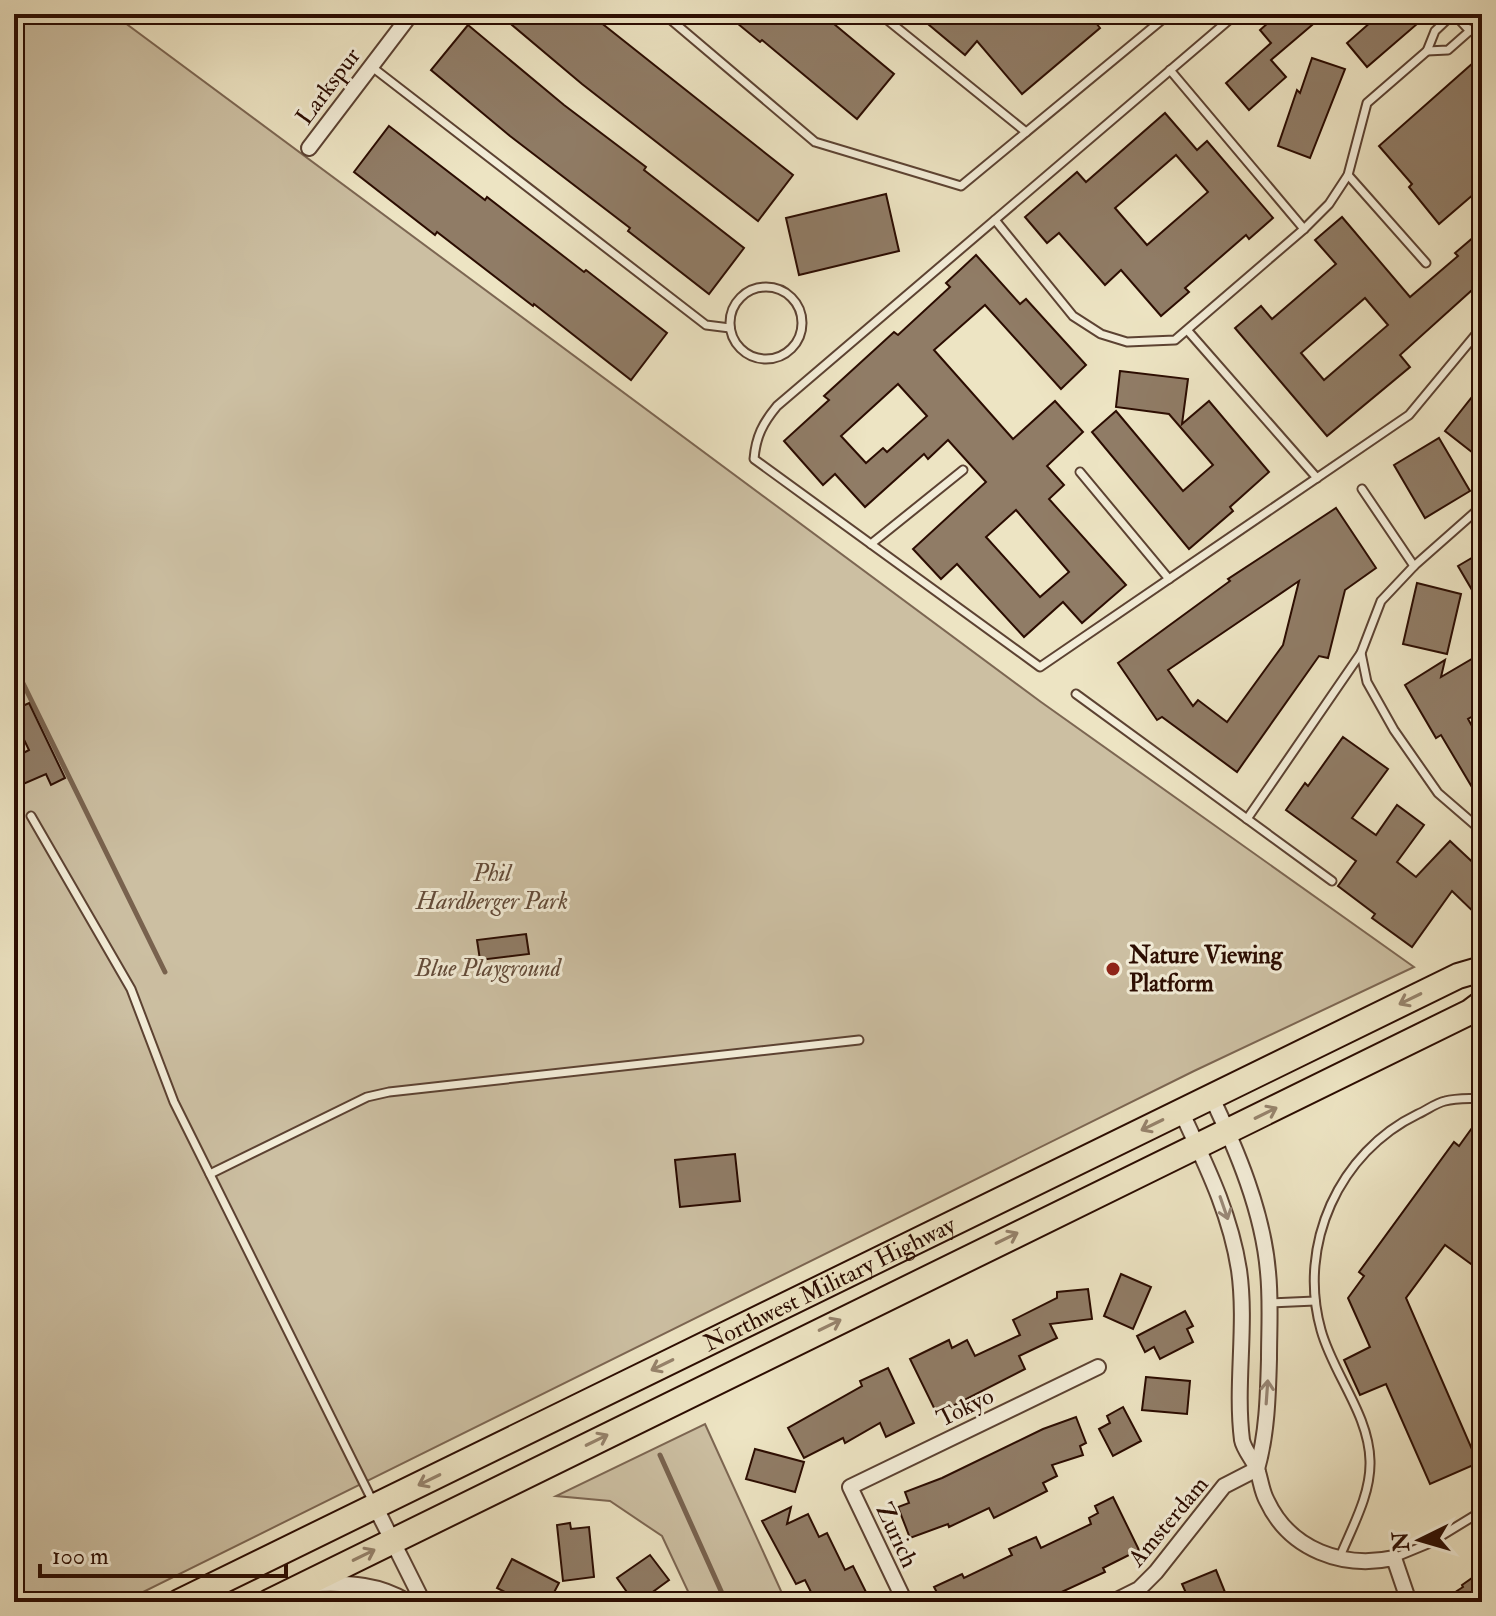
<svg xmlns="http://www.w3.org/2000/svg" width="1496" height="1616" font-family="'IM FELL Double Pica',serif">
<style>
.green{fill:#ccbfa2;stroke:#7c6652;stroke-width:2}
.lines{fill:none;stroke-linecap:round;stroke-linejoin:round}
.stream{stroke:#78624e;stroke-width:5}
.building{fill:#907c66;stroke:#2b0c01;stroke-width:2;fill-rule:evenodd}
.lane-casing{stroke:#5c4232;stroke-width:11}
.street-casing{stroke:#5c4232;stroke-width:18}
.primary-casing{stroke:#2b0c01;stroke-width:28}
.lane{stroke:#f3edd8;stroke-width:7}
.street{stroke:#f3edd8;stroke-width:14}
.primary{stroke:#ede4c3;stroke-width:24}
.oneway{stroke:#96836c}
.oneway2{stroke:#987}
.poi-dot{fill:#8f2418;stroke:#f3edd8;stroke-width:3}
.labels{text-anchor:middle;stroke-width:6;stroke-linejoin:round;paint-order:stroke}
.street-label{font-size:24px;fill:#2b0c01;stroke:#f3edd8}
.park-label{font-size:24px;font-style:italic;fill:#634b39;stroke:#f3edd8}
.poi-label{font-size:24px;font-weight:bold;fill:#2b0c01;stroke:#f3edd8;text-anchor:start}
</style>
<rect width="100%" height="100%" fill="#ede4c3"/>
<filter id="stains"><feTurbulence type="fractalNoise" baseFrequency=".0025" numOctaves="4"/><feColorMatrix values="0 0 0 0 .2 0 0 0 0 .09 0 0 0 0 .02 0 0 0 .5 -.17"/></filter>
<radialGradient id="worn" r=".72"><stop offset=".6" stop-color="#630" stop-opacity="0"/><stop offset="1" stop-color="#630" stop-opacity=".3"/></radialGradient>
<g class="green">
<polygon points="14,14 113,14 1041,702 1414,967 1194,1071 123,1602 14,1602"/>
<polygon points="705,1424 786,1602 693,1602 662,1536 610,1501 556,1496"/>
</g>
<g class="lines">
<g class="stream">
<polyline points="14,665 165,972"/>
<polyline points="660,1455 726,1602"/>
</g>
</g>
<g class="building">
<polygon points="499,14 590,14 793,175 758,221 582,84"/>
<polygon points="726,14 822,14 894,74 857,119 762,40 760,42"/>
<polygon points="916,14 1089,14 1100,28 1022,94 977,41 965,55"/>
<polygon points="1278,14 1325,14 1271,60 1286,77 1249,110 1226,83 1271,43 1260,30"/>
<polygon points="1380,14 1408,14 1417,24 1367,67 1347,43"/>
<polygon points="468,25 564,105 646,167 644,170 744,248 709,294 628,231 630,228 510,136 431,70"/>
<polygon points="1482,55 1482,187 1439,224 1409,187 1412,184 1379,146"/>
<polygon points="1312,58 1345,69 1310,158 1278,146 1297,90 1300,93"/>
<path d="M1165 113 1197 150 1207 141 1273 218 1249 239 1246 235 1185 288 1189 292 1161 316 1121 270 1105 285 1059 233 1047 243 1025 217 1077 172 1086 182ZM1176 155 1208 192 1147 245 1115 208Z"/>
<polygon points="389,126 485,200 487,197 584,272 586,270 667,333 631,380 534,304 533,306 437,232 435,235 354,172"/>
<polygon points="886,194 899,251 799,275 786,218"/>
<path d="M1342 217 1410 297 1458 256 1455 253 1482 230V281L1400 355 1410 367 1327 436 1235 328 1261 306 1272 319 1336 264 1315 240ZM1365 298 1388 325 1324 380 1301 353Z"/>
<path d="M976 255 1020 304 1026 299 1086 365 1061 389 985 305 934 350 1013 439 1055 401 1083 432 1047 466 1064 485 1049 499 1126 585 1082 623 1063 602 1024 637 957 564 941 579 913 549 986 482 948 440 928 459 924 454 865 507 835 474 823 485 784 441 829 400 824 396 894 332 898 335 950 287 946 283ZM898 384 927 416 887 452 883 448 866 463 841 436ZM1016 510 1069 572 1040 597 986 537Z"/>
<polygon points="1120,371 1188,379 1182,424 1209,401 1269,472 1230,507 1233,511 1189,549 1092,432 1116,411 1183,491 1213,465 1169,414 1116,407"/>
<polygon points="1472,397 1482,405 1482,460 1445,431"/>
<polygon points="1439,438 1470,491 1425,518 1394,465"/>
<path d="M1336 508 1376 568 1345 590 1328 658 1319 656 1237 772 1162 717 1157 720 1118 663 1230 581 1228 579ZM1299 581 1283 645 1227 722 1198 700 1193 706 1168 670Z"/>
<polygon points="1482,552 1482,607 1458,566"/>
<polygon points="1417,583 1461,594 1447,654 1403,644"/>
<polygon points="1482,653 1482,711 1468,719 1482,744 1482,804 1441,735 1436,738 1405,685 1445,660 1441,677"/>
<polygon points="29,703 65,778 51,785 46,774 14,788 14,758 29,750 14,719 14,710"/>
<polygon points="1343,737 1388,769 1352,818 1376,835 1397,805 1424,825 1397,862 1416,877 1450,841 1482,871 1482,920 1452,891 1412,947 1372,918 1375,914 1338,886 1356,861 1286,810 1305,783 1308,786"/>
<polygon points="526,934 529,954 480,960 477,940"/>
<polygon points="1482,1114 1482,1272 1445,1245 1406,1298 1478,1463 1430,1484 1386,1384 1360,1395 1344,1360 1370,1347 1348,1298 1364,1276 1359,1272 1454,1142 1459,1146"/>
<polygon points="735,1154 740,1201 680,1207 675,1160"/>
<polygon points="1121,1274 1151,1287 1133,1329 1104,1316"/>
<polygon points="1088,1289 1092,1319 1050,1324 1057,1338 1019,1356 1025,1369 937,1414 910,1359 949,1340 952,1348 967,1340 975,1356 1020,1335 1013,1320 1057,1298 1057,1292"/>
<polygon points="1185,1311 1193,1326 1187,1329 1193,1342 1160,1359 1154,1347 1145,1352 1137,1336"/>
<polygon points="888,1368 914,1423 886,1437 880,1423 845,1443 843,1438 804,1458 788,1428 862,1386 860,1381"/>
<polygon points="1146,1377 1190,1381 1187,1414 1142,1410"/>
<polygon points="1123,1407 1141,1441 1113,1456 1099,1429 1110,1423 1107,1416"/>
<polygon points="1076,1417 1086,1443 1080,1446 1083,1455 1052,1465 1057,1476 1043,1483 1047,1491 994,1518 989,1508 949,1527 948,1524 910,1538 898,1507 909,1503 905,1492 942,1478 1043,1429"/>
<polygon points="755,1449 804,1462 795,1492 746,1479"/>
<polygon points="1113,1497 1139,1550 1103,1568 1105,1572 1040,1602 942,1602 934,1587 962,1574 964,1578 1012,1555 1009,1549 1036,1537 1041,1548 1091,1524 1089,1518 1098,1513 1095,1506"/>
<polygon points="791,1507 787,1524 808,1514 819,1537 827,1533 845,1570 853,1566 867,1594 851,1602 816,1602 805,1580 796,1584 762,1521"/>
<polygon points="570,1523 571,1529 589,1527 594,1577 563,1581 557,1525"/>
<polygon points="650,1555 669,1580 639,1602 634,1602 617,1578"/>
<polygon points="512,1559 559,1583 549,1602 525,1602 497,1588"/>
<polygon points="1216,1570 1229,1602 1190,1602 1182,1584"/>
<polygon points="1482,1571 1482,1602 1440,1602 1463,1587 1462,1585"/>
</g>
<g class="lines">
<g class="lane-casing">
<g id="lane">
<polyline points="664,14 815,142 961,186 1169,14"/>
<polyline points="880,14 1026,132"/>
<path d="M1236 14 777 406C763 423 756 436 754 459L1040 667 1409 415 1482 327"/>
<polyline points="1454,14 1470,31"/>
<polyline points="1427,51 1448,50 1482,20"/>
<polyline points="372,67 706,325 730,328"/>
<polyline points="1170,70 1304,229"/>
<polyline points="1348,175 1426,263"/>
<polyline points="995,220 1073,316 1101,334 1127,342 1175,340 1304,229 1329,204 1348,175 1367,103 1427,51 1435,31 1453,14"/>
<circle cx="766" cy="323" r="36"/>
<polyline points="1188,331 1317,478"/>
<polyline points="1080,472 1169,579"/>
<polyline points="1362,489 1414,566"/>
<polyline points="1482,506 1414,566 1381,601 1361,653 1367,682 1394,730 1438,793 1482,831"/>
<polyline points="871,544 963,470"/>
<polyline points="1076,694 1332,881"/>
<polyline points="31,816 131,989 174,1102 374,1504"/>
<polyline points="1247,819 1361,653"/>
<polyline points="210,1174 367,1097 389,1092 859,1040"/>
<polyline points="1270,1303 1315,1301"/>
<polyline points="1394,1558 1428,1544 1482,1511"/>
<path d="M1339 1559C1351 1529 1371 1495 1370 1461 1369 1414 1333 1374 1321 1330 1297 1245 1339 1152 1418 1114 1427 1110 1436 1103 1445 1101 1457 1098 1470 1099 1482 1098"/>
</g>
</g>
<g class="street-casing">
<g id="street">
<polyline points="309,148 411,14"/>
<path d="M1211 1096C1237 1150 1263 1212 1268 1272 1271 1301 1269 1330 1269 1359 1268 1396 1267 1434 1257 1469"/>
<path d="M1181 1111C1205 1163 1230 1212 1239 1270 1247 1326 1235 1384 1242 1440 1244 1451 1255 1461 1258 1472 1261 1482 1262 1492 1267 1501 1290 1550 1343 1569 1394 1558L1409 1602"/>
<polyline points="375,1506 423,1602"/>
<path d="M317 1584C350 1583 379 1584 408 1602"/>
<polyline points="905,1602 850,1487 1098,1367"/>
<polyline points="1113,1602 1139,1589 1156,1572 1224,1486 1257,1469"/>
</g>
</g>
<g class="primary-casing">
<g id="primary">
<path id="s1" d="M179 1602 1458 976 1482 969"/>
<polyline points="269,1602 1470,1012 1482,1003"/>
</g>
</g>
<use href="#lane" class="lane"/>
<use href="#street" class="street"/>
<use href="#primary" class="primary"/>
</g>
<defs><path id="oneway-shaft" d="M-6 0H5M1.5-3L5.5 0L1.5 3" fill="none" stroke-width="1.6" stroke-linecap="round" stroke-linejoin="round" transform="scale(2)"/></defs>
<g class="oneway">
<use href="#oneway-shaft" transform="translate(1410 999) rotate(154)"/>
<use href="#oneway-shaft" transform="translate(1266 1113) rotate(-26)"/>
<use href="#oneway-shaft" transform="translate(1152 1125) rotate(154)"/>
<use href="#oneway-shaft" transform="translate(1007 1238) rotate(-26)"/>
<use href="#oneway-shaft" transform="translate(830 1325) rotate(-26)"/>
<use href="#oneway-shaft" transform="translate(662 1365) rotate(154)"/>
<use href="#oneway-shaft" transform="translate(597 1440) rotate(-26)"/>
<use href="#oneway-shaft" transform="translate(429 1480) rotate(154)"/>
<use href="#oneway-shaft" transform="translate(364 1555) rotate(-26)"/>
</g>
<g class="oneway2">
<use href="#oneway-shaft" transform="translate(1224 1208) rotate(71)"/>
<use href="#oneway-shaft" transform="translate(1267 1392) rotate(-86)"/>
</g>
<circle class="poi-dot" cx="1113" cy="969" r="8"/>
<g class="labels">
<g class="street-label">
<text transform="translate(328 86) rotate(-53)" y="8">Larkspur</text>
<text dy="8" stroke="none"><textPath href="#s1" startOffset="724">Northwest Military Highway</textPath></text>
<text transform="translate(965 1407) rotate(-26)" y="8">Tokyo</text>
<text transform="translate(1168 1521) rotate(-50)" y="8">Amsterdam</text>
<text transform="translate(897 1535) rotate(65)" y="8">Zurich</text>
</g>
<g class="park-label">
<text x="492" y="881">Phil<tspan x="492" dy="28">Hardberger Park</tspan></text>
<text x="488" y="976">Blue Playground</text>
</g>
<g class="poi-label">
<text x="1129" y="963">Nature Viewing<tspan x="1129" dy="28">Platform</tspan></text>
</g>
</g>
<rect width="1496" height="1616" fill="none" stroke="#ede4c3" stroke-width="48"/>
<rect x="16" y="16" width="1464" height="1584" fill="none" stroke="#2b0c01" stroke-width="4"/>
<rect x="24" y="24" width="1448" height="1568" fill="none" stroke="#2b0c01" stroke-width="2"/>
<g transform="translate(1420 1540) rotate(265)" stroke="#f3edd8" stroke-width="6" paint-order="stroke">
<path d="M0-6L14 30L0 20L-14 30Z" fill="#2b0c01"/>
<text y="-12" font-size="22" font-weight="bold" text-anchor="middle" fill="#2b0c01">N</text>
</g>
<path d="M40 1564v12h246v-12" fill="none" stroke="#2b0c01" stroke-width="4"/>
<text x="52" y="1564" font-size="24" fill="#2b0c01" stroke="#f3edd8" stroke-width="6" paint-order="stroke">100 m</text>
<rect width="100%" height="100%" filter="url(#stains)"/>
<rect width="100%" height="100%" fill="url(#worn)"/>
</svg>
